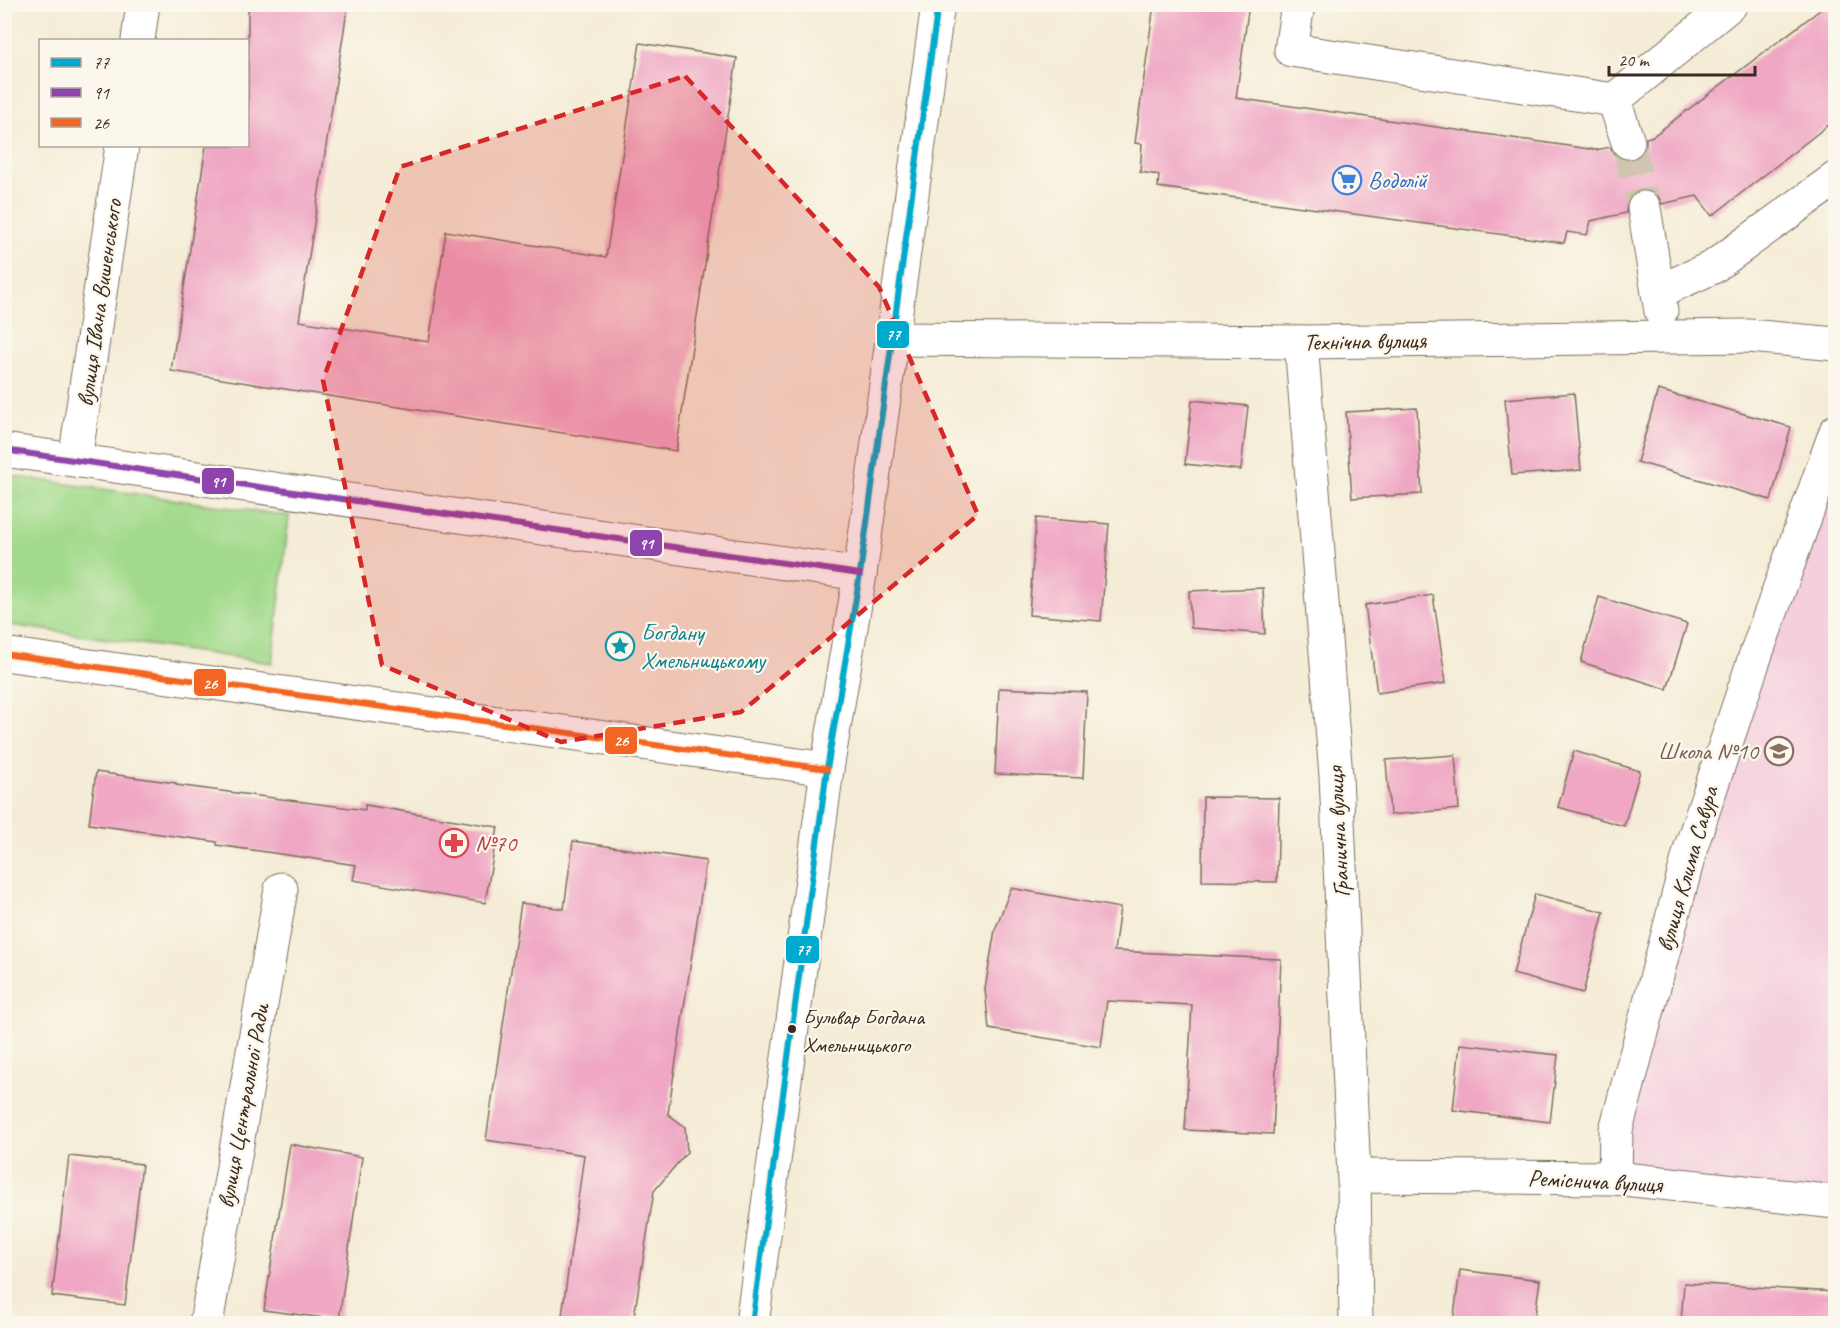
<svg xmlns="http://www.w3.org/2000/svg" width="1840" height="1328" font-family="Caveat,sans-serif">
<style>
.built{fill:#f4cfde}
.green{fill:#a2da8b;stroke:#6e8254;stroke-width:1.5}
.building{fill:#efa7c4}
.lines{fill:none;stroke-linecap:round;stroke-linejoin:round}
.minor-tunnel{stroke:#cfc5b1;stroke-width:33;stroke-dasharray:33 16;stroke-linecap:butt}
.minor-casing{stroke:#7c6e5e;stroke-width:35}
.major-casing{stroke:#7c6e5e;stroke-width:35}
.minor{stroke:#fff;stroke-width:33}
.major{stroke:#fff;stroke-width:33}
.bus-1-casing{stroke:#fbf7ec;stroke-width:10}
.bus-2-casing{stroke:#fbf7ec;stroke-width:10}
.bus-3-casing{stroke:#fbf7ec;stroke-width:10}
.bus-1{stroke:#00a9ce;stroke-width:6}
.bus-2{stroke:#8e44ad;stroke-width:6}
.bus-3{stroke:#f26522;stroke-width:6}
.marked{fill:#d62828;fill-opacity:0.2;stroke:#d62828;stroke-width:4.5;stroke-dasharray:12 8;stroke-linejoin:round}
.bus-dot{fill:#3b2a1e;stroke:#fbf7ec;stroke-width:2}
.labels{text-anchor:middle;stroke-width:4.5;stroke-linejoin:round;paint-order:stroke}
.bus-label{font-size:22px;fill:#3b2a1e;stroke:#fbf7ec;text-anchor:start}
.shop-label{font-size:24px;fill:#366cbe;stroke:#fbf7ec;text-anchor:start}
.street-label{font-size:24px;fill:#3b2a1e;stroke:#fbf7ec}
.culture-label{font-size:24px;fill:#0d838f;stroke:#fbf7ec;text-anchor:start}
.education-label{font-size:24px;fill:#785e54;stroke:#fbf7ec;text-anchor:end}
.health-label{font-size:24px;fill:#be3a42;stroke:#fbf7ec;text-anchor:start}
.line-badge{stroke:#fbf7ec;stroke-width:2}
.badge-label{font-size:16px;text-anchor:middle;font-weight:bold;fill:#fff}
</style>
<rect width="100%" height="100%" fill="#fbf7ec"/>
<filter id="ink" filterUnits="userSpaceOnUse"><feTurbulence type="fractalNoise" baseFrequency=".0167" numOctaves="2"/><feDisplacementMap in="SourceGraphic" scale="12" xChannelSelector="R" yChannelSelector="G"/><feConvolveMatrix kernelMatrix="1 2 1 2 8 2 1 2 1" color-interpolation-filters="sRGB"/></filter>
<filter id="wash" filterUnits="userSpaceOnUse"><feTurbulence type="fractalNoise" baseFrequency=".008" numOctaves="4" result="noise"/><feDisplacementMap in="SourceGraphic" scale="24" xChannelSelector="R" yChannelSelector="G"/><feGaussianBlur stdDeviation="1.35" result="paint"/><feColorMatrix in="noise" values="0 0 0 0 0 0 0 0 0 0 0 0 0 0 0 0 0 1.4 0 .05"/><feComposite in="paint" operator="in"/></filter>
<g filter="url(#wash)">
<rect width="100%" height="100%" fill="#f4ecd6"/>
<polygon class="built" points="1835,431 1835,1202 1615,1178 1616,1130"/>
<polygon class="green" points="5,475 289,516 272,663 5,624"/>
<g id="blocks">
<g class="building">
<polygon points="248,4 348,4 299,321 429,342 446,231 606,257 640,43 737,58 676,451 171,371 206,146 248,146"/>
<polygon points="1154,4 1249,4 1236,98 1596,150 1610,147 1615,156 1625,160 1633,160 1642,155 1646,146 1646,138 1653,136 1828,4 1836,4 1836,119 1712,216 1697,196 1662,204 1658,196 1651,191 1640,190 1632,194 1627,201 1626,213 1591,221 1587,235 1567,232 1564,243 1158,187 1159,175 1140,172 1142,144 1135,143"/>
<polygon points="1658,390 1791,427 1771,500 1637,462"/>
<polygon points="1574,393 1581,470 1512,475 1505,399"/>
<polygon points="1192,400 1248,406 1241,470 1185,464"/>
<polygon points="1417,408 1422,494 1352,498 1346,412"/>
<polygon points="1036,518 1109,524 1101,621 1029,615"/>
<polygon points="1263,588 1265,634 1191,628 1189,591"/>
<polygon points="1433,595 1446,683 1377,693 1365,605"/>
<polygon points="1599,597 1687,624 1667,689 1581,662"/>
<polygon points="999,688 1087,692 1083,778 995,774"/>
<polygon points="1574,751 1640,771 1624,826 1558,807"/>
<polygon points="1455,755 1459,809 1390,815 1386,760"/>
<polygon points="96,772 176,783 176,785 365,810 365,805 498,827 485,903 353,880 356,865 217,845 217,842 89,824"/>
<polygon points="1203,797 1279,798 1277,882 1202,881"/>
<polygon points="573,841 706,861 668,1114 685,1127 687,1152 654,1191 633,1323 561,1323 584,1155 486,1140 521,903 564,909"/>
<polygon points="1011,888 1120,908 1114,951 1281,959 1273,1134 1185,1130 1192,1005 1107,1001 1101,1047 989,1029 985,989 995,930"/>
<polygon points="1535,894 1604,912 1583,993 1513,974"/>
<polygon points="1460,1044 1558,1055 1550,1122 1453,1110"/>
<polygon points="290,1144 362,1157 339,1320 264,1310"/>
<polygon points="69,1156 142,1164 125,1305 52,1296"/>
<polygon points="1460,1270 1540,1280 1534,1323 1453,1323"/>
<polygon points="1684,1283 1836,1292 1836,1323 1681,1323"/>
</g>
</g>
</g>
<g filter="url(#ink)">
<use href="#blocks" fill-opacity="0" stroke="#7c6e5e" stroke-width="1.5"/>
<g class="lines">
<polyline class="minor-tunnel" points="1628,142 1644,208"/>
<g class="minor-casing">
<g id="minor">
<polyline points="1298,4 1291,50 1614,100 1731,4"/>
<polyline points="138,40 143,4"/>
<polyline points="1614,100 1628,142"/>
<polyline points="1644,208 1661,311"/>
<polyline points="1658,292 1713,267 1836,178"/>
<polyline points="893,339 1301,342 1749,336 1836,344"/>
<polyline points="1301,342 1336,776 1354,1176 1356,1324"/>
<polyline points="4,450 860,574"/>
<polyline points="75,460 122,146"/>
<polyline points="4,654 827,769"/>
<polyline points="1354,1176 1615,1178 1836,1202"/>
<polyline points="1615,1178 1616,1130 1691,847 1756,654 1836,431"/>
<polyline points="206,1324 281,889"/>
</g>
</g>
<g class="major-casing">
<polyline id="major" points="752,1324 827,769 860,574 938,4"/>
</g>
<use href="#minor" class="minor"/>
<use href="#major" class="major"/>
<g class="bus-1-casing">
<polyline id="bus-1" points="752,1324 827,769 860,574 938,4"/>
</g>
<g class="bus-2-casing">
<polyline id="bus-2" points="4,450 860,574"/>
</g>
<g class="bus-3-casing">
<polyline id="bus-3" points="4,654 827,769"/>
</g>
<use href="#bus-1" class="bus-1"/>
<use href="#bus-2" class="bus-2"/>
<use href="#bus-3" class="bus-3"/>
</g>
</g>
<path class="marked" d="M685 76 879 287 978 515 741 712 561 742 382 665 323 380 400 167Z"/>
<defs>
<g id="supermarket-ring" transform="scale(1.5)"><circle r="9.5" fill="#fbf7ec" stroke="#3f7fe0" stroke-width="1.5"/><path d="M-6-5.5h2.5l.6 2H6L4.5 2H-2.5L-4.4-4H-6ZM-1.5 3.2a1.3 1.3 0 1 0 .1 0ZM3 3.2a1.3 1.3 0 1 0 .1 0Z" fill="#3f7fe0"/></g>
<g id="sight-ring" transform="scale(1.5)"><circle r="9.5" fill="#fbf7ec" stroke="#0f9aa8" stroke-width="1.5"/><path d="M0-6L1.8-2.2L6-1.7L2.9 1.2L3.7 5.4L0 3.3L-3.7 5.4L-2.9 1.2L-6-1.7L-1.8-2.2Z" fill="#0f9aa8"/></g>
<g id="school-ring" transform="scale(1.5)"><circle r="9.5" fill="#fbf7ec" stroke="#8d6e63" stroke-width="1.5"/><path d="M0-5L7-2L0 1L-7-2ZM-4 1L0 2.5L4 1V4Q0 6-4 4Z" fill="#8d6e63"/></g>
<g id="pharmacy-ring" transform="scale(1.5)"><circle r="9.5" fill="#fbf7ec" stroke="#e0444e" stroke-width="1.5"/><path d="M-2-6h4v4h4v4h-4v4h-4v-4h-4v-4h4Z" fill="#e0444e"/></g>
</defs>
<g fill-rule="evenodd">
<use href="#supermarket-ring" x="1347" y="180"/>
<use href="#sight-ring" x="620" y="646"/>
<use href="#school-ring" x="1779" y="751"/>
<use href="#pharmacy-ring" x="454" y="843"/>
</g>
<circle class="bus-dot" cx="792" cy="1029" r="5"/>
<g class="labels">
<g class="bus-label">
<text x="803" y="1024">Бульвар Богдана<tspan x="803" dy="28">Хмельницького</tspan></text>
</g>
<g class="shop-label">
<text x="1368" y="188">Водолій</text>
</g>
<g class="street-label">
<text transform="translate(99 303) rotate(-82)" y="8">вулиця Івана Вишенського</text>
<text transform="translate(1365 341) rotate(-1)" y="8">Технічна вулиця</text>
<text transform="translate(1338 832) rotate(-93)" y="8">Гранична вулиця</text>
<text transform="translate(1687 869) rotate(-74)" y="8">вулиця Клима Савура</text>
<text transform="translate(243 1106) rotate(-80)" y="8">вулиця Центральної Ради</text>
<text transform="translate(1595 1181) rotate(3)" y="8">Реміснича вулиця</text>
</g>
<g class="culture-label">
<text x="641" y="640">Богдану<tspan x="641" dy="28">Хмельницькому</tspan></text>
</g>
<g class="education-label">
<text x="1758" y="759">Школа №10</text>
</g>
<g class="health-label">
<text x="475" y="851">№70</text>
</g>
</g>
<g class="line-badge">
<rect x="876" y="320" width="34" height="29" rx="6" fill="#00a9ce"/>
<rect x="201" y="467" width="34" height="28" rx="6" fill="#8e44ad"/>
<rect x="629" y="529" width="34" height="28" rx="6" fill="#8e44ad"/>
<rect x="193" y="668" width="34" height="29" rx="6" fill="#f26522"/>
<rect x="604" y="726" width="34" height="29" rx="6" fill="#f26522"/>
<rect x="785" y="935" width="35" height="29" rx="6" fill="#00a9ce"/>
</g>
<g class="badge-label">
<text x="893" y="340">77</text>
<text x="218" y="487">91</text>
<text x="646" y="549">91</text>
<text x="210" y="689">26</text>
<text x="621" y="746">26</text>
<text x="803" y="955">77</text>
</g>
<rect width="1840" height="1328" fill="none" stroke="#fbf7ec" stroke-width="24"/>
<rect x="39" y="39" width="210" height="108" fill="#fbf7ec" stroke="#aea59a" stroke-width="1.5"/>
<rect x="51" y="58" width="30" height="9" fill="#00a9ce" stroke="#aea59a" stroke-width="1.5"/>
<text x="93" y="69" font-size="18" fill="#3b2a1e">77</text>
<rect x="51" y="88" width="30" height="9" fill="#8e44ad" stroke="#aea59a" stroke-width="1.5"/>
<text x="93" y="99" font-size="18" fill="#3b2a1e">91</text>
<rect x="51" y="118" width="30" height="9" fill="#f26522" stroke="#aea59a" stroke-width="1.5"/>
<text x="93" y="129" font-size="18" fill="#3b2a1e">26</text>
<path d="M1609 66v9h146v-9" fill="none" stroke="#3b2a1e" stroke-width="3"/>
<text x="1618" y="66" font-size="18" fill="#3b2a1e" stroke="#fbf7ec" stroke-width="4.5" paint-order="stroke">20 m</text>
</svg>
